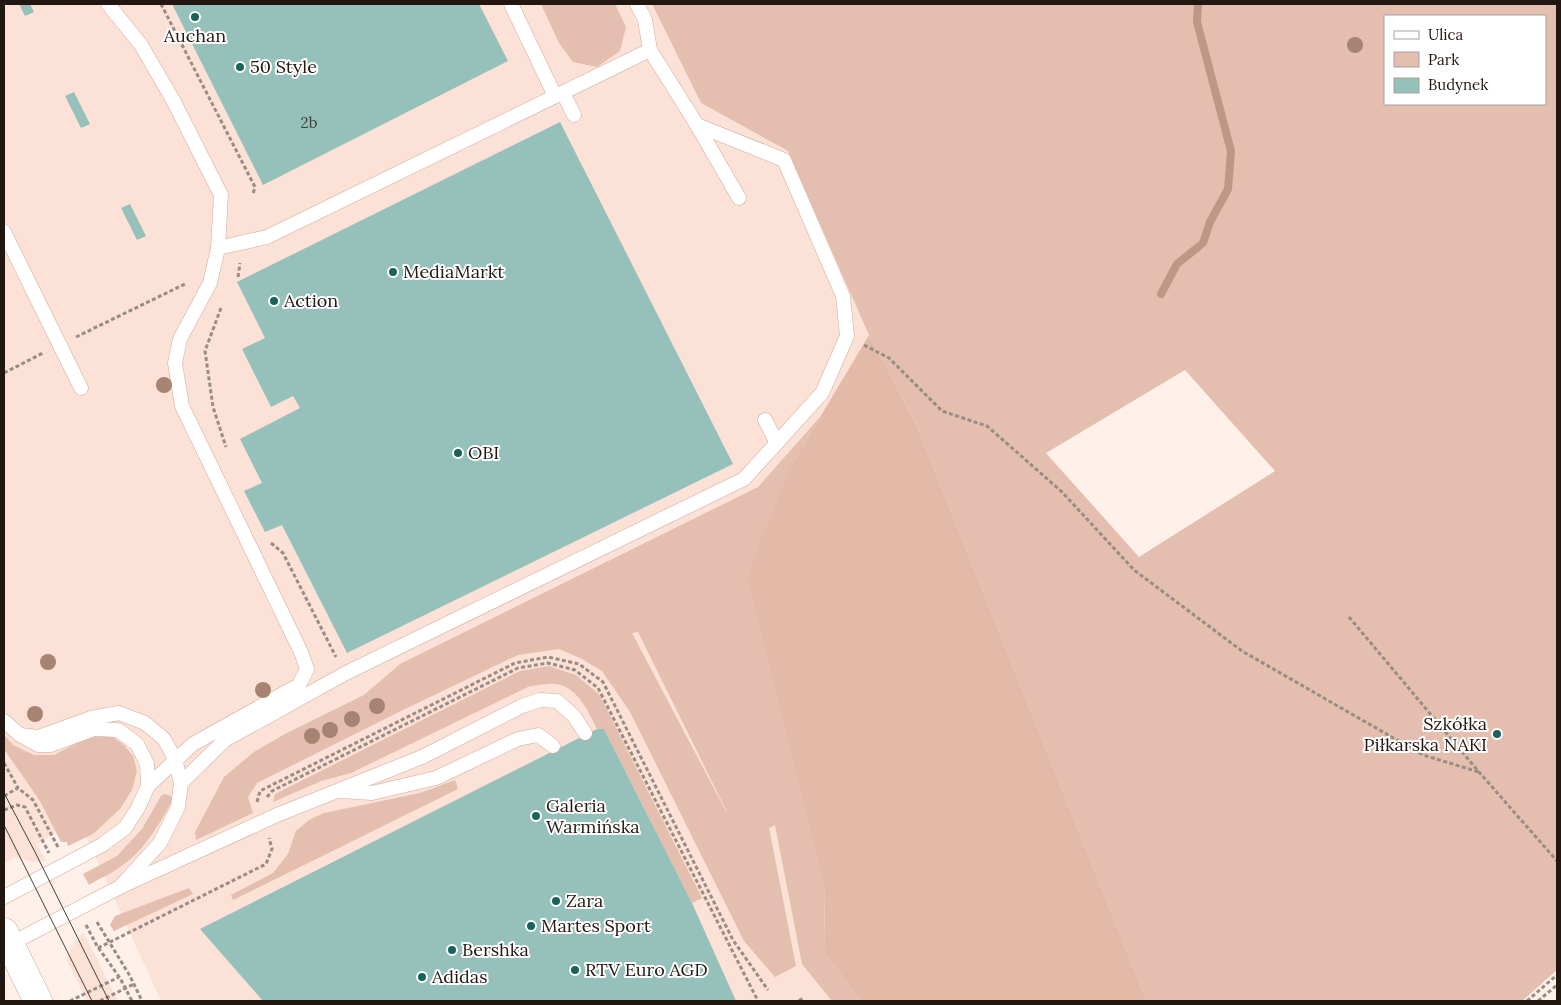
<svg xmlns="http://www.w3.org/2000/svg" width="1561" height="1005" font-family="Lora,serif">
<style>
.built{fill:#fce1d6}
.green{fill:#e4beaf;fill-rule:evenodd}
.forest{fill:#e3baa8}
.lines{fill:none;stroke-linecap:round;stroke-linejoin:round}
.stream{stroke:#bf9786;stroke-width:8}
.building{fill:#96c1ba}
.lane-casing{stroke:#ceab9c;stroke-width:15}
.secondary-casing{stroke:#ceab9c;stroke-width:29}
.path{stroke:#998c85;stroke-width:3;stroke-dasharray:4 2.5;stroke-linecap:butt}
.lane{stroke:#fff;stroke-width:14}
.secondary{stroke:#fff;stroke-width:28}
.tram{stroke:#493d37;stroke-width:1}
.tree{fill:#a68372}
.poi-dot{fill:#19635b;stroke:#fff;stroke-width:2}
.labels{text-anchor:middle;stroke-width:4;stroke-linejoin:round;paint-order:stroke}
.number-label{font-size:15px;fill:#3f413a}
.poi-label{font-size:18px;fill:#221610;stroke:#fff;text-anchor:start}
</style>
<rect width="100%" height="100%" fill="#fff0e9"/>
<g class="built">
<polygon points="4,4 652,4 701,103 788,151 860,304 869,335 795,459 824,881 825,953 861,1001 161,1001 78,819 37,844 46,861 33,862 15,857 4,864"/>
<polygon points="83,932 94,953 118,1001 87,1001 67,961 71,948"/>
</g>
<g class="green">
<polygon points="541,4 615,4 626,27 620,51 597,67 573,62 559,43"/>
<path d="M652 4H1557V970L1522 1001H1147L916 423 869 335 788 151 701 103ZM1385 16H1545V104H1385ZM1185 370 1275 471 1139 557 1046 453Z"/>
<path d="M820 417 795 459 824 881 825 953 861 1001H832L802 964 775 825 769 828 796 966 775 977 744 941 630 712 602 671 580 658 559 649 518 655 405 709 257 783 248 797 253 813 196 840 195 832 224 777 254 752 285 734 364 695 400 664 758 487ZM638 632 727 812V813L632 633Z"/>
<path d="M549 666 576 675 599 694 702 898 692 903 604 729H597C587 709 575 681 548 684 541 684 534 686 528 687L351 773 321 781 273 802 275 794 520 671Z"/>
<polygon points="4,735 13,745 34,755 54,755 93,735 110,735 124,745 133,756 137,771 132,790 120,809 93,834 68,846 67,842 61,842 40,801 4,749"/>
<polygon points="455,780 458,789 233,900 231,895 273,873 288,854 296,831 309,820 324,813 420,793"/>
<path d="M164 794 171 796 172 801C159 825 145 849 123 865 113 873 100 878 89 885L83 874 117 856 142 829 161 796Z"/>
<polygon points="189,888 193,894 114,931 110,925 115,916"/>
</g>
<polygon class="forest" points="869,335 916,423 1147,1001 861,1001 825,953 824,881 748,578 761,539 795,459"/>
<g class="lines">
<polyline class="stream" points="1161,294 1177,264 1203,243 1210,222 1228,189 1231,151 1197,22 1198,4"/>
</g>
<g class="building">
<polygon points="19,4 30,4 34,12 25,16"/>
<polygon points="172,4 479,4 508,61 263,185"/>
<polygon points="74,92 90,124 81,128 65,96"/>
<polygon points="560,122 733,464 347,653 282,525 265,532 244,491 262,483 240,439 300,408 293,396 271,407 242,349 265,338 237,282"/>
<polygon points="130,204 146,236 137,240 121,208"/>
<polygon points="597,729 604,729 692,903 736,1001 263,1001 200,929"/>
</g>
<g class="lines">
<g class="lane-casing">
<g id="lane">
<polyline points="511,4 555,96"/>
<polyline points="563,93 574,115"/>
<polyline points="697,125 739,198"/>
<polyline points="4,232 81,388"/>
<polyline points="218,248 267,237 650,50"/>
<polyline points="765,420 777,443"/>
<polyline points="4,721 20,735 38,745 51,745 94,729 118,730 137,744 147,764 148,786"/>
<polyline points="181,783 225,740 346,673 744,479 822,393 847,336 843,296 784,160 697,125 650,50 645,20 637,4"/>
<polyline points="341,791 372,793 436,778 518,739 538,735 553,746"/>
<polyline points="120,887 277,815 422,757 522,706 540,700 557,701 574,716 585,733"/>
<polyline points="4,897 102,845 125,828 138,808 148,786 193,744 299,685 307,669 301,652 182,406 175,363 180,339 210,283 218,248 221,195 173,100 141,45 108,4"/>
<polyline points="10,944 120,887 160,843 178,807 181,783 175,759 164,739 145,723 119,713 91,718 38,737 20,735"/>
</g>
</g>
<g class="secondary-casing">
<polyline id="secondary" points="4,932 38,1001"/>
</g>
<g class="path">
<polyline points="161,4 255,187 253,194"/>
<polyline points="238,277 240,263"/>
<polyline points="221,308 205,351 213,407 226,447"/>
<polyline points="76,337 187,283"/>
<polyline points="864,345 889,358 942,411 987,426 1062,492 1134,570 1242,651 1423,755 1479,772"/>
<polyline points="4,373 43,353"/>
<polyline points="271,543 283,553 336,657"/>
<polyline points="1349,617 1479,772 1557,861"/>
<polyline points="4,763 18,788"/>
<polyline points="4,796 18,788 33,800 58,847"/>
<polyline points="267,797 272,791 518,668 548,663 575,670 598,688 758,1001"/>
<polyline points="257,802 260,791 515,663 548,657 579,664 603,682 733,940 768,990"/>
<polyline points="4,810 17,805 25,807 49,853"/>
<polyline points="97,922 130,976 142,1001"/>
<polyline points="86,925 97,946 120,978 132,1001"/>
<polyline points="98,948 266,864 272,849 269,838"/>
<polyline points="70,1001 119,977"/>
<polyline points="100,1001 134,984"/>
<polyline points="799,1001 804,997"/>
<polyline points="1527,1001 1557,975"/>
<polyline points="1538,1001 1557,985"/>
</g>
<use href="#lane" class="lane"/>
<use href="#secondary" class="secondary"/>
<g class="tram">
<polyline points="4,793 35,852 109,1001"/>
<polyline points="4,825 92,1001"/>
</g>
</g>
<g class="tree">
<circle cx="1355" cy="45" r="8"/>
<circle cx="164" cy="385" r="8"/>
<circle cx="48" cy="662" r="8"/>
<circle cx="263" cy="690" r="8"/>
<circle cx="377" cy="706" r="8"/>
<circle cx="35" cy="714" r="8"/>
<circle cx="352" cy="719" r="8"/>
<circle cx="330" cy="730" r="8"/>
<circle cx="312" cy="736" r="8"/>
</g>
<g class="poi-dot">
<circle cx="195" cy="17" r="5"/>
<circle cx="240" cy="67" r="5"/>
<circle cx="393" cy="272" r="5"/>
<circle cx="274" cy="301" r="5"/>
<circle cx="458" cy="453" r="5"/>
<circle cx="1497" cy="734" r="5"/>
<circle cx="536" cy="816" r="5"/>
<circle cx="556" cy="901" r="5"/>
<circle cx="531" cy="926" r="5"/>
<circle cx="452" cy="950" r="5"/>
<circle cx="575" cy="970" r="5"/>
<circle cx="422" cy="977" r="5"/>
</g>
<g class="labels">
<g class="number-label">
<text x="309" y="128">2b</text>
</g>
<g class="poi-label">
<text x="195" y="42" text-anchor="middle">Auchan</text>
<text x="250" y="73">50 Style</text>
<text x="403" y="278">MediaMarkt</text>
<text x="284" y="307">Action</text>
<text x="468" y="459">OBI</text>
<text x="1487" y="730" text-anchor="end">Szkółka<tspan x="1487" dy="21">Piłkarska NAKI</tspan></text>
<text x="546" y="812">Galeria<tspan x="546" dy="21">Warmińska</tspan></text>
<text x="566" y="907">Zara</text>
<text x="541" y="932">Martes Sport</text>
<text x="462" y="956">Bershka</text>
<text x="585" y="976">RTV Euro AGD</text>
<text x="432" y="983">Adidas</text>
</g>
</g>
<rect width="1561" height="1005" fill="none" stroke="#221610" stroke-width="10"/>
<rect x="1384" y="15" width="162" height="90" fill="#ffffff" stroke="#a7a29f"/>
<rect x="1394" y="31" width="25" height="8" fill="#ffffff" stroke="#a7a29f"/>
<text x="1428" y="40" font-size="15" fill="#221610">Ulica</text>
<rect x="1394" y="52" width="25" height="15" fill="#e4beaf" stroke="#a7a29f"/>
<text x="1428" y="65" font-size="15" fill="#221610">Park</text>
<rect x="1394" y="78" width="25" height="15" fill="#96c1ba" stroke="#a7a29f"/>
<text x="1428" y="90" font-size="15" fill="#221610">Budynek</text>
</svg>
